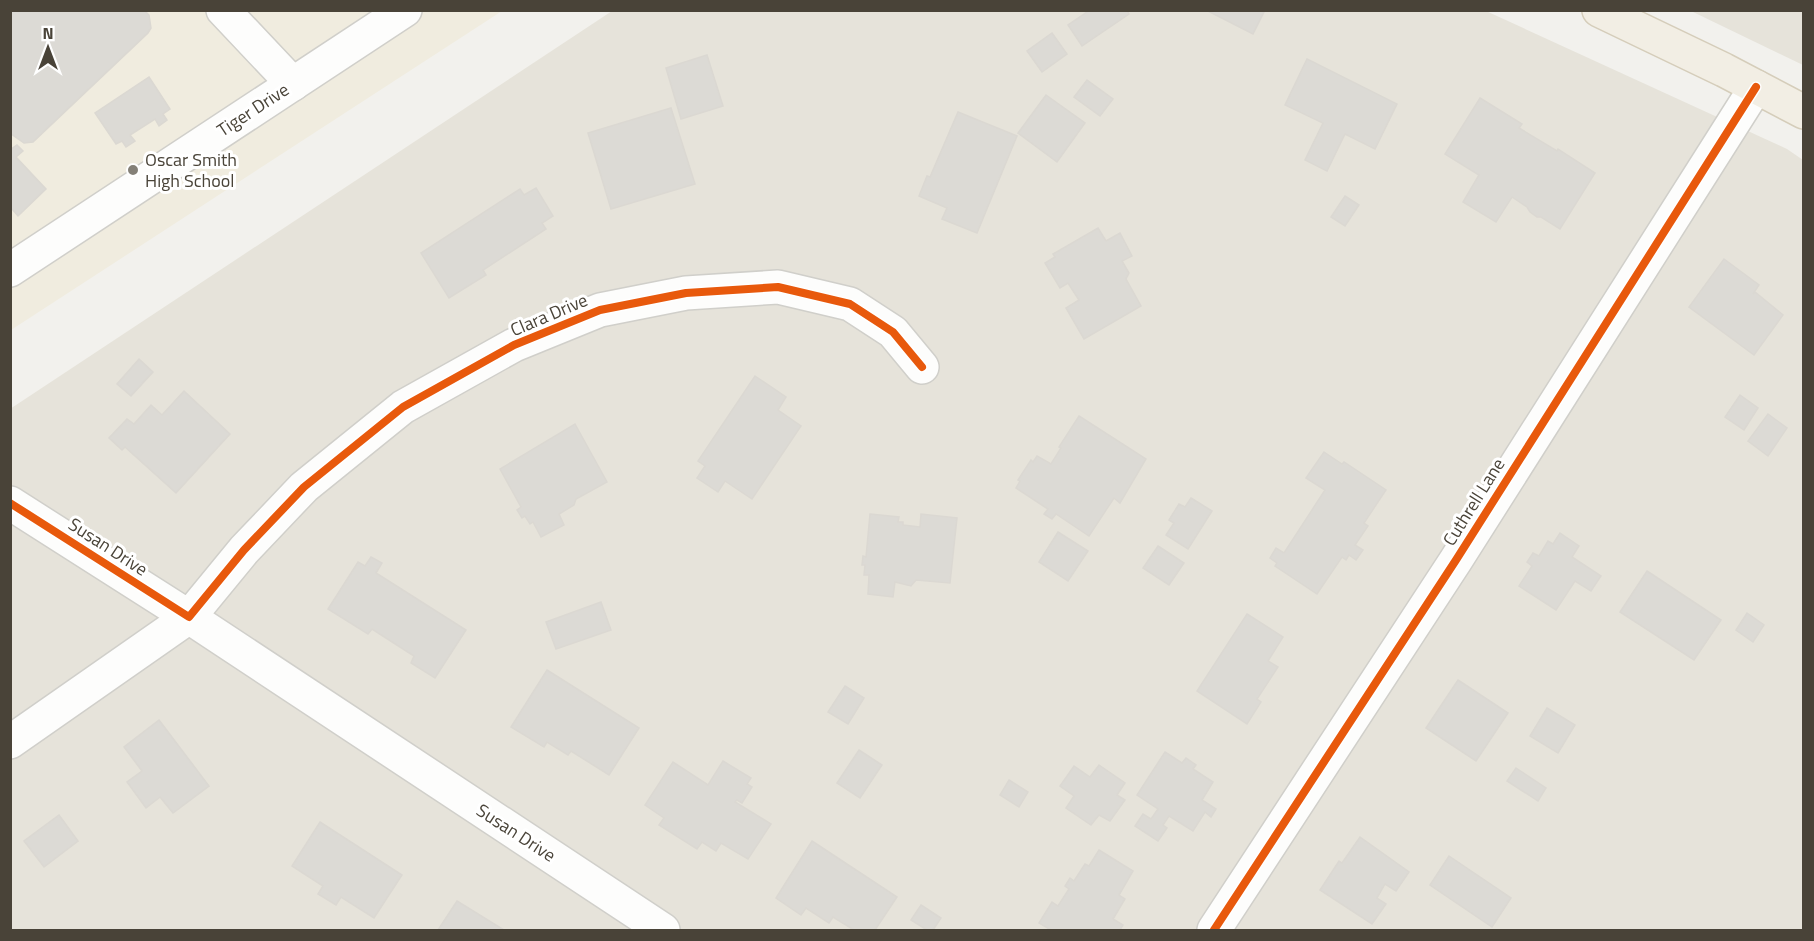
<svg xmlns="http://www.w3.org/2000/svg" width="1814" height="941" font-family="'Titillium Web',sans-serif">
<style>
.residential{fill:#e6e3da}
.education{fill:#f0ecdf}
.building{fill:#dcdad5;stroke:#dbd8d2;stroke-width:1.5}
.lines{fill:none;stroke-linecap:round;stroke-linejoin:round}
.minor-casing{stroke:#d0cfca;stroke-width:36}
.major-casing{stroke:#d5cdba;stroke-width:36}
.minor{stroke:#fdfdfc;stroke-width:33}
.major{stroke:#f2eee4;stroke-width:33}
.cycleway-casing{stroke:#fff;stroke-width:11}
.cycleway{stroke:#e8590c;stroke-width:8}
.poi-dot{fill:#848077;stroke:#fff;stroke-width:2}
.labels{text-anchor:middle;stroke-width:6;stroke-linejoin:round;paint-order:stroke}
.street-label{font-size:18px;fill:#494338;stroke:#fff}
.poi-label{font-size:18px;fill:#494338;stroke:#fff;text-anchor:start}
</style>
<rect width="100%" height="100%" fill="#f2f1ed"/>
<g class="residential">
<polygon points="612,11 1486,11 1787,149 1803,160 1803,930 11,930 10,409"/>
<polygon points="1691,11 1803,11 1803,65"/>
</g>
<polygon class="education" points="11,11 502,11 11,330"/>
<g class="building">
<polygon points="10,10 144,10 149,15 151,28 148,33 33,142 24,143 10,133"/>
<polygon points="1090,10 1127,10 1129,14 1082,46 1068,25"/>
<polygon points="1206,10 1265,10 1253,34"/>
<polygon points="1052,33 1067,54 1042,72 1027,51"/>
<polygon points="707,55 723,106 681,119 666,68"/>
<polygon points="1307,59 1397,104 1375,149 1345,134 1327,171 1305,160 1323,123 1285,105"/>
<polygon points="149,77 170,109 163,114 167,120 159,126 155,119 130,135 135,141 126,147 122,141 116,144 95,113"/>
<polygon points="1087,80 1113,99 1100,116 1074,97"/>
<polygon points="1046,95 1085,123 1057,162 1018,133"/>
<polygon points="1480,98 1522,124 1519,128 1557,151 1558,149 1595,173 1560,229 1541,217 1537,217 1530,212 1527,207 1512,197 1496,222 1463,202 1479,175 1445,154"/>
<polygon points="671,108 695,184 611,209 588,133"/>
<polygon points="958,112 1017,136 977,233 942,219 947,208 919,196 927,176 930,177"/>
<polygon points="17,145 23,151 16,157 46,189 18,216 12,209 10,211 10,150"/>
<polygon points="536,188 553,216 542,223 546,229 483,270 486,275 449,298 421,253 520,189 524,195"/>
<polygon points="1345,196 1359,205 1345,226 1331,217"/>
<polygon points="1098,228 1106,241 1120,233 1132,256 1122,261 1129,273 1126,279 1141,306 1084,339 1066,308 1079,300 1068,283 1060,288 1045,263 1055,257 1053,254"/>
<polygon points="1724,259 1759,285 1753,294 1755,292 1783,315 1754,355 1689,307"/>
<polygon points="139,359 153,372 131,396 117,384"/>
<polygon points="755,376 786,397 778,410 801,426 752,499 725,481 718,492 697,478 705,466 698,461"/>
<polygon points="184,391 230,434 176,493 125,447 122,450 109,438 127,419 134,424 151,405 162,415"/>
<polygon points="1740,395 1758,408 1744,430 1725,417"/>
<polygon points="1768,414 1787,428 1768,456 1748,441"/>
<polygon points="1079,416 1146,459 1120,503 1114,498 1089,536 1056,514 1052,519 1044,514 1048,509 1016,488 1020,481 1018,480 1031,460 1033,462 1037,456 1051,464 1061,448 1059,447"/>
<polygon points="575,424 607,482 576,499 574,505 559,514 564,525 541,537 533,522 530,524 525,516 522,518 517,510 521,507 500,469"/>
<polygon points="1324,452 1342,464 1344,462 1386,490 1364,523 1368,526 1355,545 1363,550 1356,560 1349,555 1346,560 1342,557 1317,594 1275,566 1277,563 1270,558 1276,548 1284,553 1325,490 1306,478"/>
<polygon points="1191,498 1212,511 1188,549 1166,535 1174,523 1169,520 1179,504 1185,507"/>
<polygon points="870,514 899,517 898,522 903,522 903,525 920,527 921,514 957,518 950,583 916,580 911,586 895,582 893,597 868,594 869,575 864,575 865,565 862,565 863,556 866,557"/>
<polygon points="1058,532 1088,551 1068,581 1039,562"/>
<polygon points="1560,533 1579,546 1572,557 1601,576 1591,591 1575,581 1556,610 1519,586 1532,566 1527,562 1533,553 1539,556 1548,541 1553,544"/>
<polygon points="1158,546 1184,563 1169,585 1143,568"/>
<polygon points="371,557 382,563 376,573 466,630 435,678 411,663 414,656 372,629 368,634 328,609 358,562 365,566"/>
<polygon points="1647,571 1721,620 1694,660 1620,612"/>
<polygon points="601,602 611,630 556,649 546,622"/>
<polygon points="1747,613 1764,625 1753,642 1736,630"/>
<polygon points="1247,614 1283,637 1268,661 1278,667 1257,699 1261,702 1247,724 1197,691"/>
<polygon points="547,670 639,728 609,775 571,751 568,755 547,742 544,747 511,727"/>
<polygon points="1458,680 1508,713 1476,761 1426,728"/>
<polygon points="845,686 864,698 848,724 828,712"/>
<polygon points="1547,708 1575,725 1558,753 1530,736"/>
<polygon points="159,720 209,786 173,813 160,797 146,808 127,782 142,771 124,747"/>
<polygon points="859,750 882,765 860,798 837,783"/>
<polygon points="1165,752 1182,763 1186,758 1196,765 1193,769 1213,782 1202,800 1216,809 1211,817 1205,812 1193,831 1169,816 1163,825 1167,828 1158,841 1135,826 1143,814 1151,819 1158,809 1137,795"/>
<polygon points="723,761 751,778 747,784 752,787 742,803 737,800 735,802 771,824 748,859 721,843 716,851 702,842 697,849 659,825 664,818 645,805 673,762 708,785"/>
<polygon points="1099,765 1125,783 1117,795 1125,800 1110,821 1099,815 1091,825 1066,808 1074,796 1060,786 1074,766 1090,777"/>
<polygon points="1516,768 1546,788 1538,801 1507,781"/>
<polygon points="1009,780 1028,792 1019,807 1000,795"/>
<polygon points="59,815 78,841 44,867 24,841"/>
<polygon points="320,822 402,875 374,918 341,897 336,905 318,894 323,886 292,866"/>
<polygon points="1360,837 1409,872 1396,891 1385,884 1377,898 1386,904 1372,924 1320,890 1339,861 1342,863"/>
<polygon points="812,841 897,897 875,930 854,930 833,917 829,923 806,908 801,915 776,898"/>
<polygon points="1099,850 1133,871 1119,895 1125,899 1113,919 1123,925 1120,930 1051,930 1039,923 1052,902 1058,906 1069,889 1065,886 1070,878 1074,881 1085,864 1089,866"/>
<polygon points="1449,856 1511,898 1492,927 1430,885"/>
<polygon points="457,901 504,930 438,930"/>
<polygon points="921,905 941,918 933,930 927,930 911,920"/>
</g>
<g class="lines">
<g class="minor-casing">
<g id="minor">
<polyline points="223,10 293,84"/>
<polyline points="10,270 405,10"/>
<polyline points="10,503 189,617 244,550 304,487 403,407 514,345 600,310 686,293 778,287 850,304 893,332 922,367"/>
<polyline points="10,742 189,617 663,930"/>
<polyline points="1214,930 1456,560 1756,87"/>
</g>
</g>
<g class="major-casing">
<polyline id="major" points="1599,10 1724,70 1804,112"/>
</g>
<use href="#minor" class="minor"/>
<use href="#major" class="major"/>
<g class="cycleway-casing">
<g id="cycleway">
<polyline points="10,503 189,617 244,550 304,487 403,407 514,345 600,310 686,293 778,287 850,304 893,332 922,367"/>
<polyline points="1214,930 1456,560 1756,87"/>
</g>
</g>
<use href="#cycleway" class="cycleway"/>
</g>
<circle class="poi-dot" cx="133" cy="170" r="6"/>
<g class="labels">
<g class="street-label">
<text transform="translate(253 110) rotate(-33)" y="6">Tiger Drive</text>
<text transform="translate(549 315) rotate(-23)" y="6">Clara Drive</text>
<text transform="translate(1474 502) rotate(-58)" y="6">Cuthrell Lane</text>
<text transform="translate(108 547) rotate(33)" y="6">Susan Drive</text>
<text transform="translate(516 833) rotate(33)" y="6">Susan Drive</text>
</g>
<g class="poi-label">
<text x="145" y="166">Oscar Smith<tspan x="145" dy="21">High School</tspan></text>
</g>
</g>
<rect width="1814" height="941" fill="none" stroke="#494338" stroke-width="24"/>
<g transform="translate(48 48)" stroke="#ffffff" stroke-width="4.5" paint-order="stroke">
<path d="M0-4.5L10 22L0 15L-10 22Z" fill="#494338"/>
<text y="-9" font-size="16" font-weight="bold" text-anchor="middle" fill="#494338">N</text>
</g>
</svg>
